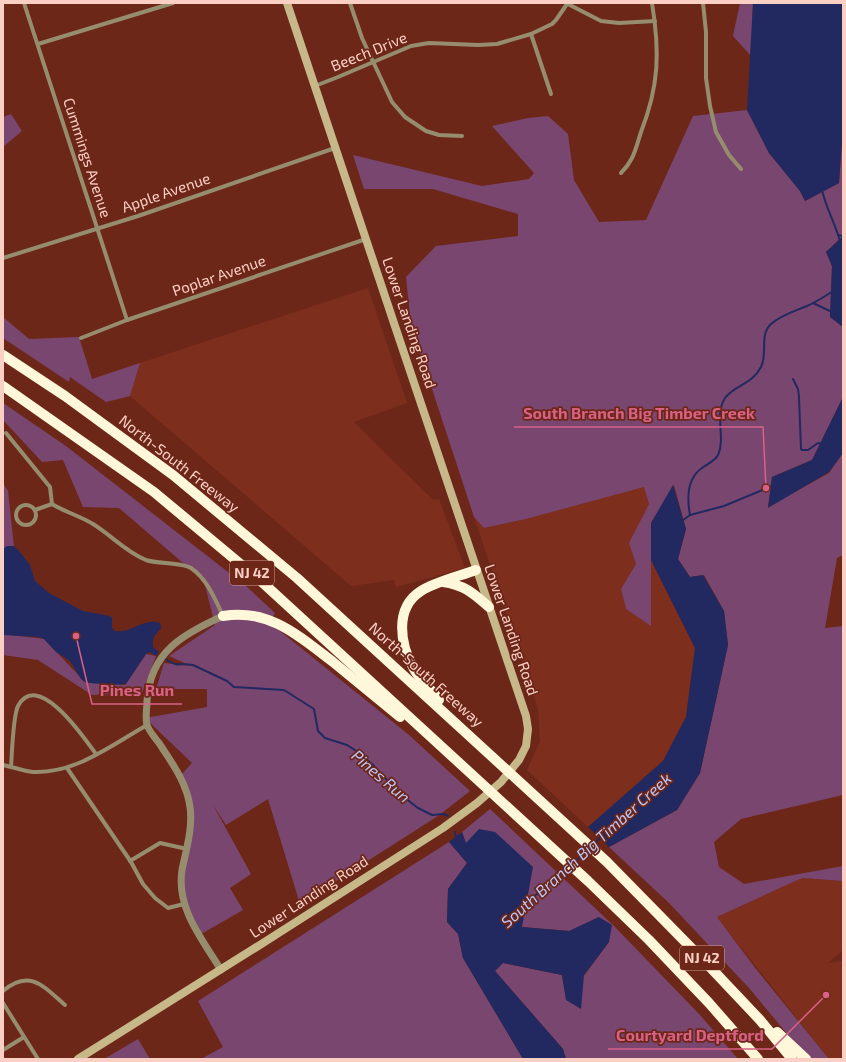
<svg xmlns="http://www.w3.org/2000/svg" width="846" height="1062" font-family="'Exo 2',sans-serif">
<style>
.built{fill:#7d2e1d}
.green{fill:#794670}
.water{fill:#222960}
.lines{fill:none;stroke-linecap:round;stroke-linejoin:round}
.stream{stroke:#222960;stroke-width:2}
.minor{stroke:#968d6f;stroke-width:4}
.tertiary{stroke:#968d6f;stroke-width:7}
.secondary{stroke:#c6b888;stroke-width:8}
.motorway{stroke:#fff7da;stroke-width:10}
.labels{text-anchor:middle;stroke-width:3.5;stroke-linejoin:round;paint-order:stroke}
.shield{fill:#6d2718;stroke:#d09d90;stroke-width:1}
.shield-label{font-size:14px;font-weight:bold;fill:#facfc4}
.street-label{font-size:15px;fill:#facfc4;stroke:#6d2718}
.water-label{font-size:16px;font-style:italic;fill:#bbc8fe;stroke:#6d2718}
.leader{fill:none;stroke:#d86185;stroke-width:1.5}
.callout-dot{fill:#d86185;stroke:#6d2718;stroke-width:1.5}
.callout-label{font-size:16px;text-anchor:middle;font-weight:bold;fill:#d86185;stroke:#6d2718;stroke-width:3.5;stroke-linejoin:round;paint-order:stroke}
</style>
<rect width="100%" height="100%" fill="#6d2718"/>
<g class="built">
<polygon points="368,288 407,403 354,422 433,500 439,499 465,568 396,587 394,580 351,586 130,396 140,363"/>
<polygon points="644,486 649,504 630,543 636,564 621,589 626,609 651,625 651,560 695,648 686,717 663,761 588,827 527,770 540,741 538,709 474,517 485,528 526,519"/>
<polygon points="802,878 843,881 843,950 828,963 843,961 843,1059 829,1059 717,917"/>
</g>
<g class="green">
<polygon points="740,3 753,3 751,56 733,36"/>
<polygon points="747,110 769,153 800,191 805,201 839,183 843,128 843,236 826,252 832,266 830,317 843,327 843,397 812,460 772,477 768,507 829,473 843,453 843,555 837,558 825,628 843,626 843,795 741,819 714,842 719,867 744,884 843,866 843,881 802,878 717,917 756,969 829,1059 808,1059 749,988 669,903 609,847 677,810 700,773 728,645 724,611 704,575 690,577 678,559 686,529 674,485 651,523 651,626 626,609 621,589 636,564 629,543 649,504 644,487 526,519 484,528 474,517 411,325 406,277 436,246 518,236 518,214 433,189 364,189 353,155 482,186 529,179 534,173 492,126 528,118 548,116 568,134 574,180 599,222 646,220 693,116"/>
<polygon points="11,114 22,131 3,147 3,117"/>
<polygon points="3,317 29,339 79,337 92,379 140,363 130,396 106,402 70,377 69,382 3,338"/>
<polygon points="3,403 66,446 246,586 275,613 270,623 409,735 470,791 438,816 300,904 268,799 226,825 213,805 251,874 230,888 243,910 203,933 198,932 181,890 191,819 181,775 192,763 145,718 207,707 207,689 156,689 164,663 191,666 169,656 215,625 204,581 119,508 83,507 63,460 42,462 3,420"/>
<polygon points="3,483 8,491 14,547 3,552"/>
<polygon points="3,634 44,639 85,682 125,685 146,654 156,656 142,693 92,695 38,660 3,655"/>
<polygon points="490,809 614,926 700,1015 738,1059 566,1059 563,1049 495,971 503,963 562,975 566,1000 609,942 599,917 570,931 521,927 466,844 462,832"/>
<polygon points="449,842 467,863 448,889 447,922 458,934 463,958 523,1059 201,1059 223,1047 198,1001"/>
<polygon points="138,1039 150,1059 104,1059"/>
</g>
<g class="water">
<polygon points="753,3 842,3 843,5 843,128 839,183 805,201 800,191 769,153 747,110"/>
<polygon points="843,236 843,327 830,317 832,266 826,252"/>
<polygon points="843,397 843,453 829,472 768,508 772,477 812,460"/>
<polygon points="673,485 686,529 678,559 690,577 703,575 724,611 728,645 700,773 677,810 609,847 588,827 663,761 686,717 695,648 651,560 651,523"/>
<path d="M7 546H14L20 552 30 565 35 581 49 593 83 611 110 616 112 618V628L115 631C131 634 144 617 160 623L161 628C155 636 152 636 153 647L159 652 156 656 150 652 146 654 126 684 111 685 90 683 85 682 81 679 70 661 56 652 44 639 38 637 3 635V549Z"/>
<polygon points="479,829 495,832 533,867 522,927 569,931 599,917 612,925 609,942 584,975 581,1009 566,1000 562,975 503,963 495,971 563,1049 566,1059 523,1059 463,958 458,934 447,922 448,889 467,863 449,842 462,832 466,843"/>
</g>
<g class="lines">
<g class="stream">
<path d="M822 190C826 208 835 223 840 241"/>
<polyline points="838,235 843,236"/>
<polyline points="813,303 832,312"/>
<polyline points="793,379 798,389 799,397 801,449 802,450 808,450 818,443 823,444"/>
<path d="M690 515C687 499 686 479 702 468 707 464 715 461 718 455 726 438 714 415 725 398 734 385 752 385 761 367 768 353 759 335 771 324 781 315 795 311 807 306 816 302 824 297 833 291"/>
<polyline points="682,521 690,515 724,506 772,486"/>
<path d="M164 658C180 669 179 662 193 665L227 681 234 687 284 690 314 709 318 731 325 738 347 745 358 752 372 764 401 795 418 808 432 815 444 814 448 816"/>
<polyline points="455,832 456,839"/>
<polyline points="593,845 601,837"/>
<polyline points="574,863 588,850"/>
<polyline points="525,904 569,867"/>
</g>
<g class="minor">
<polyline points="24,3 127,320"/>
<polyline points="350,3 362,38 392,102 405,117 426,131 439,135 462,136"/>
<polyline points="566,3 601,21 619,23 655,21"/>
<polyline points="703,3 706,32 706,78 710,106 716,132 729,155 741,169"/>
<polyline points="531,34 551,94"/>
<polyline points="38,44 173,3"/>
<polyline points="315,86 338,77 411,46 429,43 478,45 497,44 531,34 552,24 556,20 567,4"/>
<path d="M621 173C625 169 629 164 632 158 636 150 638 141 641 132 659 86 660 52 652 3"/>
<polyline points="3,258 138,216 335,148"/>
<polyline points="81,338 127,320 366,239"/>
<polyline points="6,433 50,487 52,504"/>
<circle cx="26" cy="515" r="10"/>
<path d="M35 510 52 504C65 512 80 516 93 524 111 535 126 552 146 560 157 564 182 562 191 568 207 579 215 599 223 616"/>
<path d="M3 765C13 767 23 771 33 772 75 774 112 745 147 725"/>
<path d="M11 767C12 753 13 716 18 706 38 669 85 739 96 754"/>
<polyline points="67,768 131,862 143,884 155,898 168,908 184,904"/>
<polyline points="130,861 160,843 187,849"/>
<path d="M3 991C30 968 44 987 65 1005"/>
<polyline points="3,1003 38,1059"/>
<polyline points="3,1050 24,1037"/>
</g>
<path class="tertiary" d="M221 970C202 939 176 908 182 870 186 850 193 828 190 807 187 783 172 763 159 743 155 738 149 731 147 725 145 718 147 708 147 701 150 652 183 634 223 616"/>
<path class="secondary" d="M78 1059 255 948 443 828 477 803 501 782 519 760 526 746 528 729 526 716C445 478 367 241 287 3"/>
<g class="motorway">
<polyline points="3,355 65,396 173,475 297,578 607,862 709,966 760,1020 792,1059"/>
<polyline points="3,386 154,492 262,582 588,881 649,940 709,1003 758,1059"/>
<path d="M443 582C465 585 474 594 489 607"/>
<path d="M223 616C269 608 299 636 333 662 355 680 377 698 400 717"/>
<path d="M439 700C433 690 420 681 414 669 400 645 394 608 421 591 435 582 460 576 476 570"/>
<polyline points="777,1032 806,1059"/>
</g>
</g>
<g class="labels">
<g class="shield">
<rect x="230" y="561" width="44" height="24" rx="3"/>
<rect x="680" y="946" width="44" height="24" rx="3"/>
</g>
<g class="shield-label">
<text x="252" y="578">NJ 42</text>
<text x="702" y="963">NJ 42</text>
</g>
<g class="street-label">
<text transform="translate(369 52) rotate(-22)" y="5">Beech Drive</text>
<text transform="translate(87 158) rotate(72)" y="5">Cummings Avenue</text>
<text transform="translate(166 193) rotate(-19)" y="5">Apple Avenue</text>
<text transform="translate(219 276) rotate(-19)" y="5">Poplar Avenue</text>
<text transform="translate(409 323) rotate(71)" y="5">Lower Landing Road</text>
<text transform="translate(179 464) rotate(38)" y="5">North-South Freeway</text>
<text transform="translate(511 630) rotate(71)" y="5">Lower Landing Road</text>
<text transform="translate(426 675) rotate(42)" y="5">North-South Freeway</text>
<text transform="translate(309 897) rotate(-33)" y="5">Lower Landing Road</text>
</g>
<g class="water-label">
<text transform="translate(381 776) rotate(41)" y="6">Pines Run</text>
<text transform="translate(586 850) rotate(-42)" y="6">South Branch Big Timber Creek</text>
</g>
</g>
<path class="leader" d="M766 488L763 427H514M76 636L92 704H182M826 995L772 1049H608"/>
<g class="callout-dot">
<circle cx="766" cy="488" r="4"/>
<circle cx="76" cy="636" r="4"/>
<circle cx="826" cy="995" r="4"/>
</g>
<g class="callout-label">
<text x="639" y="419">South Branch Big Timber Creek</text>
<text x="137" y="696">Pines Run</text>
<text x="690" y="1041">Courtyard Deptford</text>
</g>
<rect width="846" height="1062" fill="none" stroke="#facfc4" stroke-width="8"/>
</svg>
